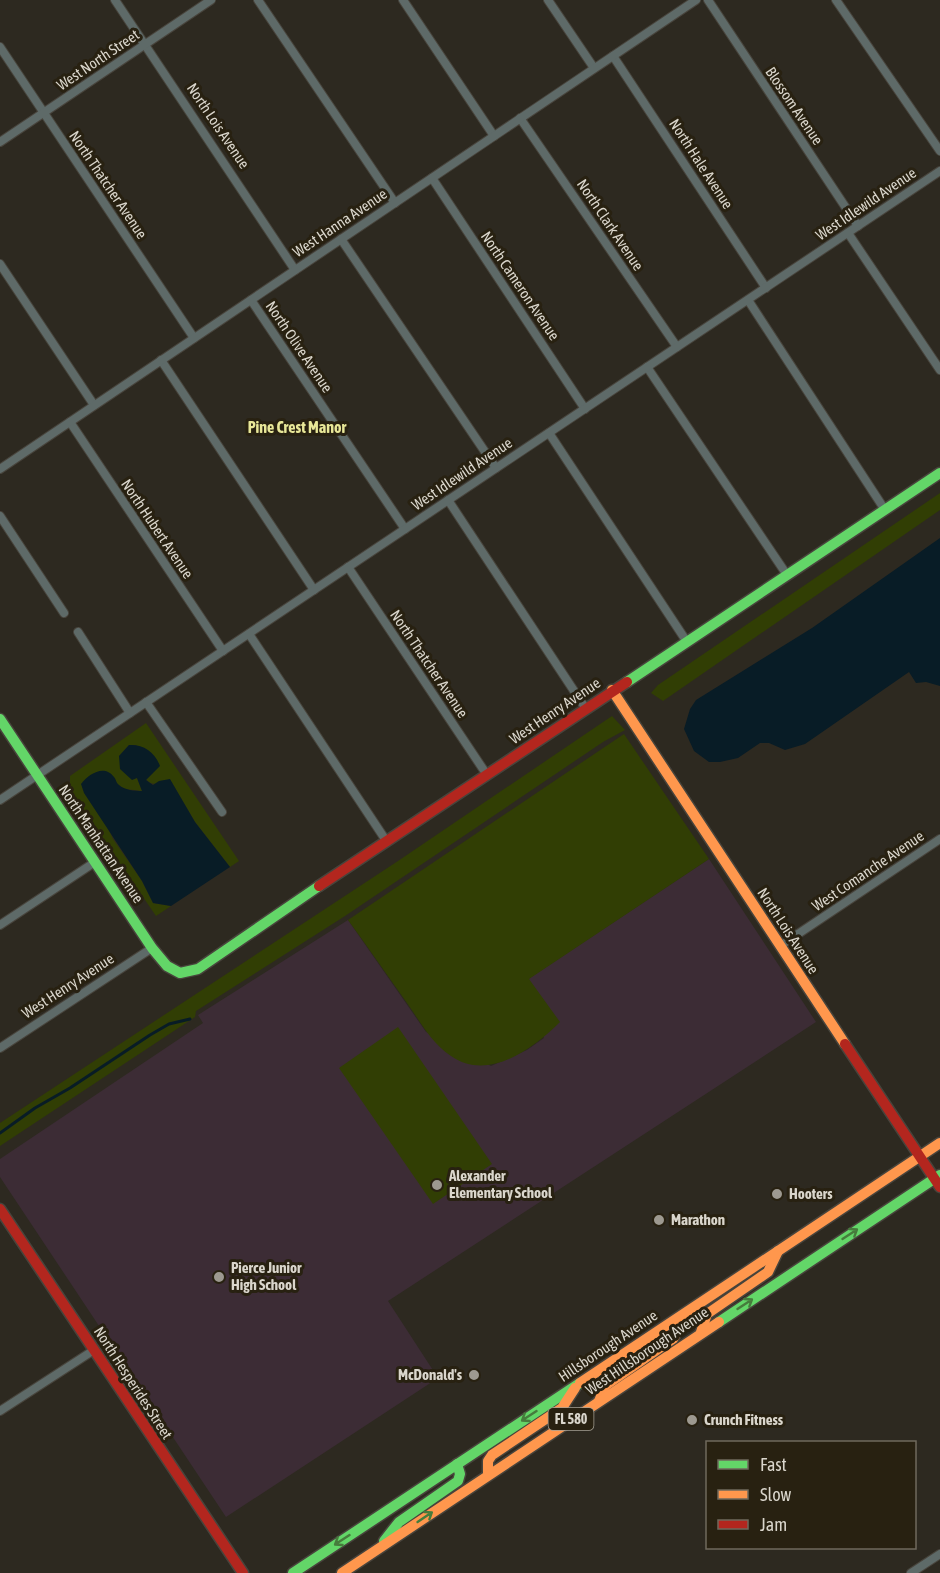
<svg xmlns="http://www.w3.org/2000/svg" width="940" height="1573" font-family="'Asap Condensed',sans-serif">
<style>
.education{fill:#3c2c35}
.green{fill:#313e04}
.water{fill:#081c26}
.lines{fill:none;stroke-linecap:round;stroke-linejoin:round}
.stream{stroke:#081c26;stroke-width:3}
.street-casing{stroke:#48443c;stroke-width:10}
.fast-casing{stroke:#48443c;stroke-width:13}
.slow-casing{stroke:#48443c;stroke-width:13}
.jam-casing{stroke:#48443c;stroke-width:13}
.street{stroke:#5e6a68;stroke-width:8}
.fast{stroke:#63d668;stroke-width:10}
.slow{stroke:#ff974d;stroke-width:10}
.jam{stroke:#b3261e;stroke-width:10}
.oneway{stroke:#467c3c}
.poi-dot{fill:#9d9990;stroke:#282111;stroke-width:2}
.labels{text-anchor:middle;stroke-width:6;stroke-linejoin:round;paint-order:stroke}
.shield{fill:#282111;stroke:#a5a094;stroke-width:1.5}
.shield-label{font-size:14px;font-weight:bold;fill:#dad6cc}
.street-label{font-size:15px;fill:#dad6cc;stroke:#282111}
.poi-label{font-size:15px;font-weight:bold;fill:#dad6cc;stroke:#282111;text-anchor:start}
.neighbourhood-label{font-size:16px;font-weight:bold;fill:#e8e798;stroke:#282111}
</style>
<rect width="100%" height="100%" fill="#2d2920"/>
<polygon class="education" points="709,859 816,1022 388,1301 438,1378 226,1517 0,1177 0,1159 203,1023 198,1015 348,920 426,1032 491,1066 527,1050 544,1038 528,979"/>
<g class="green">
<polygon points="940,493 940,510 663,701 651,693 658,685"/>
<polygon points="612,716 625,730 603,742 345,916 196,1011 195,1017 0,1146 0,1123 398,861"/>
<path d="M146 723 239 861 230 867 195 822 170 780C162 782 152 788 146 779L153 773 136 745H129L119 756 137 778 142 791 125 789 117 784 115 779 108 828 113 839 142 881 153 903 171 906 156 916 70 790V776Z"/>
<path d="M624 734 709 859 529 979 560 1022C533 1049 488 1082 451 1056 431 1043 420 1021 407 1003 387 975 368 947 348 920Z"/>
<polygon points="398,1027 492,1164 433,1204 339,1068"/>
</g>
<g class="water">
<polygon points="940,538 940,686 926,682 916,683 909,672 805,744 785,750 769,743 760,743 738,758 720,762 709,762 694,751 684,729 690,709 696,700 812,628"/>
<path d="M129 745C143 744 155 752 160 766L146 780 153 785 159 781 170 779 195 822 230 867 171 906 153 903 142 881 84 793 81 784C89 774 104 764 114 777 117 781 115 781 119 785 124 790 135 791 142 791L137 778 132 780 120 769 119 756Z"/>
</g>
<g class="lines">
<polyline class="stream" points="0,1133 35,1108 70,1088 150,1035 169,1024 190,1019"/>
<g class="street-casing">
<g id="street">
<polyline points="115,0 295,270"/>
<polyline points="258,0 395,203"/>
<polyline points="403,0 494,136"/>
<polyline points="548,0 594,68"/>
<polyline points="708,0 858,226"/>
<polyline points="836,0 940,151"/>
<polyline points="0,47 194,338"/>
<polyline points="613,56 766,288"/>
<polyline points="520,118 677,347"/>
<polyline points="0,142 211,0"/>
<polyline points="432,178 585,409"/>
<polyline points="848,233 940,370"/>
<polyline points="341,239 496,468"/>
<polyline points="0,264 94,405"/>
<polyline points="251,300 405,529"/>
<polyline points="748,300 885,510"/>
<polyline points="161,360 314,590"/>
<polyline points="647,367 787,575"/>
<polyline points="70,422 223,651"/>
<polyline points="549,433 687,642"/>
<polyline points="0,469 696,0"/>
<polyline points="448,500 586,709"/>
<polyline points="0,516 64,613"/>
<polyline points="348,567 487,775"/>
<polyline points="78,632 130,713"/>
<polyline points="249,634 387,842"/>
<polyline points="146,702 222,812"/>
<polyline points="0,800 940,171"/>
<polyline points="0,925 95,862"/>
<polyline points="780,946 940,839"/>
<polyline points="0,1048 152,948"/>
<polyline points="0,1411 94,1350"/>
<polyline points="911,1573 940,1554"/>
</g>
</g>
<g class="fast-casing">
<g id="fast">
<polyline points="627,682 940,473"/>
<polyline points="0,719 152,948 167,966 180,973 198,969 319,886"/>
<polyline points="719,1322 940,1175"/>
<polyline points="384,1541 399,1522 458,1481 460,1474 457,1464"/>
<polyline points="293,1573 580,1383"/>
</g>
</g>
<g class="slow-casing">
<g id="slow">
<polyline points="612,690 845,1044"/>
<polyline points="701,1332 707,1314 768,1272 778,1251"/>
<polyline points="580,1383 940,1143"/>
<polyline points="599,1401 605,1386 673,1339 687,1314"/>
<polyline points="488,1475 488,1461 492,1455 562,1408 575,1388"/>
<polyline points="342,1573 719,1322"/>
</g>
</g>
<g class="jam-casing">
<g id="jam">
<polyline points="319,886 627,682"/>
<polyline points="845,1044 940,1187"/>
<polyline points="0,1209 243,1573"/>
</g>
</g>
<use href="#street" class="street"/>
<use href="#fast" class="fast"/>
<use href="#slow" class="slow"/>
<use href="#jam" class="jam"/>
</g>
<defs><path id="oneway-shaft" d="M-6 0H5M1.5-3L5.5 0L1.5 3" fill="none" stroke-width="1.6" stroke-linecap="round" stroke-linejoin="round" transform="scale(1.5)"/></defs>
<g class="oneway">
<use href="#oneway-shaft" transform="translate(850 1234) rotate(-33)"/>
<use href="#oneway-shaft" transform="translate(745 1304) rotate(-33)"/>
<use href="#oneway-shaft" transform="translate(529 1416) rotate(147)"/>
<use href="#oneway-shaft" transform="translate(425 1517) rotate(-34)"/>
<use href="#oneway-shaft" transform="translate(342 1540) rotate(147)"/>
</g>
<g class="poi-dot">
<circle cx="437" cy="1185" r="6"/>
<circle cx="777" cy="1194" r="6"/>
<circle cx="659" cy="1220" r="6"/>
<circle cx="219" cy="1277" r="6"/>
<circle cx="474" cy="1375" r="6"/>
<circle cx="692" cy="1420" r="6"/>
</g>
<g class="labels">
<rect class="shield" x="548.5" y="1408" width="45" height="22" rx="4.5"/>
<g class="shield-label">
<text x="571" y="1424">FL 580</text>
</g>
<g class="street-label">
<text transform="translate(98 60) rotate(-34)" y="5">West North Street</text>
<text transform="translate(794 106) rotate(56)" y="5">Blossom Avenue</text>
<text transform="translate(218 126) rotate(56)" y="5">North Lois Avenue</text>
<text transform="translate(701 164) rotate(57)" y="5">North Hale Avenue</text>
<text transform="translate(108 185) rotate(56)" y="5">North Thatcher Avenue</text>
<text transform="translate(866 204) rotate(-34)" y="5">West Idlewild Avenue</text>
<text transform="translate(340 223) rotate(-34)" y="5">West Hanna Avenue</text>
<text transform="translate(610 225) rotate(56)" y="5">North Clark Avenue</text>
<text transform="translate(520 286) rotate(56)" y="5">North Cameron Avenue</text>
<text transform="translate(299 347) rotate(56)" y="5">North Olive Avenue</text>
<text transform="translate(462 474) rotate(-34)" y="5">West Idlewild Avenue</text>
<text transform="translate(157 529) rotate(56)" y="5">North Hubert Avenue</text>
<text transform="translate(429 664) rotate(56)" y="5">North Thatcher Avenue</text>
<text transform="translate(555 711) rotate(-34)" y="5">West Henry Avenue</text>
<text transform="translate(101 844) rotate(56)" y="5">North Manhattan Avenue</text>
<text transform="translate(868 871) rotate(-34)" y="5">West Comanche Avenue</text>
<text transform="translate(788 931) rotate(57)" y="5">North Lois Avenue</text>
<text transform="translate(68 986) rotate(-33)" y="5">West Henry Avenue</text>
<text transform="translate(608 1346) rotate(-34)" y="5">Hillsborough Avenue</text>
<text transform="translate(647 1351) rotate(-34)" y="5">West Hillsborough Avenue</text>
<text transform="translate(133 1383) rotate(57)" y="5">North Hesperides Street</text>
</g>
<g class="poi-label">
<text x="449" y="1181">Alexander<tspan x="449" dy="17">Elementary School</tspan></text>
<text x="789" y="1199">Hooters</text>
<text x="671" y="1225">Marathon</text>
<text x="231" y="1273">Pierce Junior<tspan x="231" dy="17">High School</tspan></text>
<text x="462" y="1380" text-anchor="end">McDonald's</text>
<text x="704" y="1425">Crunch Fitness</text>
</g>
<g class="neighbourhood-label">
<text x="297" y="433">Pine Crest Manor</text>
</g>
</g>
<rect x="706" y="1441" width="210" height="108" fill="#282111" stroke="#6f695c" stroke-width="1.5"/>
<rect x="718" y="1460" width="30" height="9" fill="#63d668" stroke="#6f695c" stroke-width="1.5"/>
<text x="760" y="1471" font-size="18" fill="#dad6cc">Fast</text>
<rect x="718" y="1490" width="30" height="9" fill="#ff974d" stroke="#6f695c" stroke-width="1.5"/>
<text x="760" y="1501" font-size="18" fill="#dad6cc">Slow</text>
<rect x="718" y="1520" width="30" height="9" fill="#b3261e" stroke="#6f695c" stroke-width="1.5"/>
<text x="760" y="1531" font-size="18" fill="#dad6cc">Jam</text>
</svg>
